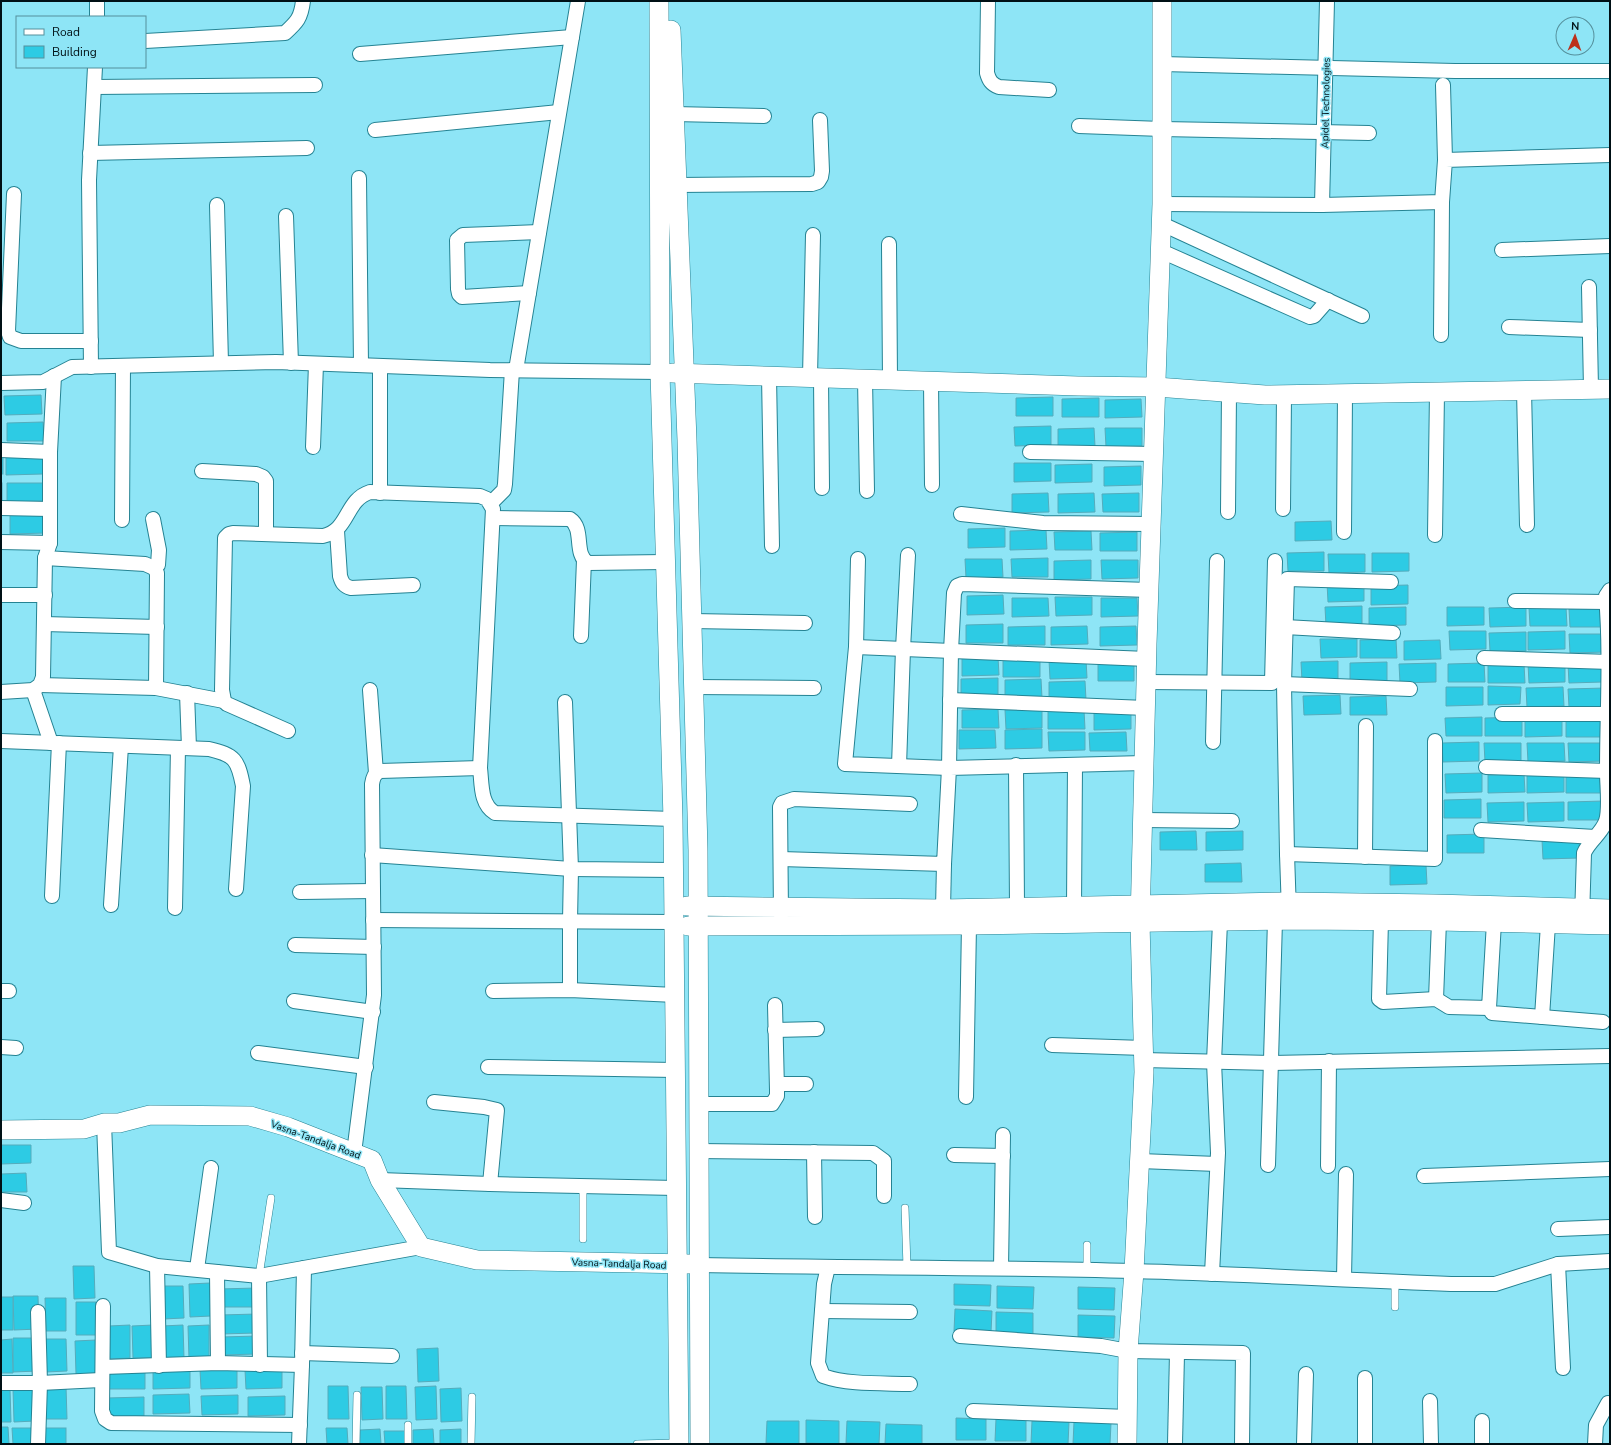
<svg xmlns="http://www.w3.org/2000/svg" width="1611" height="1445" font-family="'Nunito Sans',sans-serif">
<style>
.building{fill:#2dcbe4;stroke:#54acbc}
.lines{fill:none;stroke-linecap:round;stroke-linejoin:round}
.lane-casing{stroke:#258393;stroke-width:8}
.street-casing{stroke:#258393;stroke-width:16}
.secondary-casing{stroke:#258393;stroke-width:20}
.lane{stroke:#fff;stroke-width:7}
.street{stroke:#fff;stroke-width:14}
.secondary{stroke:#fff;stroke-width:19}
.labels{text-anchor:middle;stroke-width:3;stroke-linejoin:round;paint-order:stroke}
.street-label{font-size:10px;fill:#001015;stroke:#8ee5f6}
</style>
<rect width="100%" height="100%" fill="#8ee5f6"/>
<g class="building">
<polygon points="41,395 42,414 5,415 4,396"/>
<polygon points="1053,397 1053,416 1016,416 1016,398"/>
<polygon points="1099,398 1099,417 1062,417 1062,399"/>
<polygon points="1141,399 1142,417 1105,418 1105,400"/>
<polygon points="43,422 44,441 7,441 7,423"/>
<polygon points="1051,426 1051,445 1015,446 1014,427"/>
<polygon points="1094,428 1095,446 1058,447 1058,429"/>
<polygon points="1105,428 1142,428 1142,446 1106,447"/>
<rect x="1" y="455" width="2" height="19"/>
<polygon points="6,456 43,456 43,474 6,475"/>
<polygon points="1014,463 1051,463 1051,481 1014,482"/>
<polygon points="1092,464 1092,482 1055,483 1055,465"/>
<polygon points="1141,466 1141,485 1104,486 1104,467"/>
<rect x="1" y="483" width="1" height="19"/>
<polygon points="7,483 44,483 44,501 7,502"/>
<polygon points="1048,493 1049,512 1012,513 1012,494"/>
<polygon points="1094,493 1095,512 1058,513 1058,494"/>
<polygon points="1139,493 1139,512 1103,512 1102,494"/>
<polygon points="46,514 47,533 10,534 10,515"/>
<polygon points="1331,521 1332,540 1295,541 1295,522"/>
<polygon points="1005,528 1005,547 968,548 968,529"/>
<polygon points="1046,530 1047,549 1010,550 1010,531"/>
<polygon points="1091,531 1092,550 1055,550 1054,532"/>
<polygon points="1137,532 1137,551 1100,551 1100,533"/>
<polygon points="1324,552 1324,571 1288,571 1287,553"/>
<polygon points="1372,553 1409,553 1409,571 1372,572"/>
<polygon points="1328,554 1365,554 1365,572 1329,573"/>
<polygon points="1048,558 1048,577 1012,577 1011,559"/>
<polygon points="965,559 1002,559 1003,577 966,578"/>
<polygon points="1091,560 1091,579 1054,580 1054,561"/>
<polygon points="1101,560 1138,560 1138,578 1102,579"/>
<polygon points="1364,582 1364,601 1328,602 1327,583"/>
<polygon points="1408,585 1408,604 1371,605 1371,586"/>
<polygon points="1003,595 1004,614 967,615 967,596"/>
<polygon points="1055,597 1092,597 1092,615 1056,616"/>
<polygon points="1012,598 1048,598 1049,616 1012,617"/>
<polygon points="1101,598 1137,598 1138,616 1101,617"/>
<polygon points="1362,606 1362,625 1326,626 1325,607"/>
<polygon points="1406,607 1406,625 1369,626 1369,608"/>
<polygon points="1447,607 1484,607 1484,625 1447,626"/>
<polygon points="1526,607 1526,626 1490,627 1489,608"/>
<polygon points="1566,607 1567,626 1530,626 1529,608"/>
<polygon points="1606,608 1606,627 1570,627 1569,609"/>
<polygon points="1003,624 1003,643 966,643 966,625"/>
<polygon points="1045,626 1045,645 1008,645 1008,627"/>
<polygon points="1087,626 1088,644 1051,645 1051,627"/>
<polygon points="1136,626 1137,645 1100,646 1100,627"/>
<polygon points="1449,631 1486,631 1486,649 1450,650"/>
<polygon points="1565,631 1565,649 1528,650 1528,632"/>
<polygon points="1526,632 1526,651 1490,651 1489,633"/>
<polygon points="1569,634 1606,634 1607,652 1570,653"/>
<polygon points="1320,639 1357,639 1357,657 1321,658"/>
<polygon points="1396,639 1397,658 1360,658 1360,640"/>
<polygon points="1440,640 1441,659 1404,660 1404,641"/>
<polygon points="962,657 998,657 999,675 962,676"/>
<polygon points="1040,658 1040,677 1003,677 1003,659"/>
<polygon points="1086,659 1087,678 1050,679 1049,660"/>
<polygon points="1338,661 1338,680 1302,681 1301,662"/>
<polygon points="1134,662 1134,681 1098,681 1098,663"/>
<polygon points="1387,662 1387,681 1350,682 1350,663"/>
<polygon points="1436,663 1436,682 1400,683 1399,664"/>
<polygon points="1484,663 1485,682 1448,682 1448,664"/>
<polygon points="1565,663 1565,682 1529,683 1528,664"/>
<polygon points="1524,664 1525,683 1488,683 1488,665"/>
<polygon points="1568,664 1602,664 1603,682 1569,683"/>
<polygon points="998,678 998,697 961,698 961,679"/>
<polygon points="1041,679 1042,698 1005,699 1005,680"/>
<polygon points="1085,681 1086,700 1049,701 1049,682"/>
<polygon points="1488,686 1521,687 1520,704 1488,705"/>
<polygon points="1446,687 1483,687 1483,705 1446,706"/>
<polygon points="1563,687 1564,706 1527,707 1526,688"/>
<polygon points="1605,688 1605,707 1569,707 1568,689"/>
<polygon points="1340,695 1341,714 1304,715 1303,696"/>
<polygon points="1386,696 1387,715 1350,715 1350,697"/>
<polygon points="998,709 999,728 962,728 962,710"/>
<polygon points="1042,709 1042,728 1006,729 1005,710"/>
<polygon points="1084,710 1085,729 1048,729 1048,711"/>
<polygon points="1094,711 1131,711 1131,729 1094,730"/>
<polygon points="1482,717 1482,736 1446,736 1445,718"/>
<polygon points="1522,717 1522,736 1485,736 1485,718"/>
<polygon points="1562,717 1562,736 1525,737 1525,718"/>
<polygon points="1603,718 1603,737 1566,737 1566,719"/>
<polygon points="1042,729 1042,748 1005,749 1005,730"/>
<polygon points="959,730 995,730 996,748 959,749"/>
<polygon points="1048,732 1085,732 1085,750 1049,751"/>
<polygon points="1126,732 1127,751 1090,751 1089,733"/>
<polygon points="1479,742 1479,761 1443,762 1442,743"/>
<polygon points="1484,743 1521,743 1521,761 1485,762"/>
<polygon points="1527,743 1564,743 1565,761 1528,762"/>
<polygon points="1568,743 1605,743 1605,761 1569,762"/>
<polygon points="1482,773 1482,792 1446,793 1445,774"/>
<polygon points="1564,773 1564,792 1527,793 1527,774"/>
<polygon points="1524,774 1525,792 1488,793 1488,775"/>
<polygon points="1603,774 1603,793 1566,793 1566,775"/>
<polygon points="1481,799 1481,818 1444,818 1444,800"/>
<polygon points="1604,801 1605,820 1568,820 1568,802"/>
<polygon points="1524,802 1524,821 1488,822 1487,803"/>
<polygon points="1564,802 1564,821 1528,822 1527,803"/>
<polygon points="1196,831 1197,850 1160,850 1160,832"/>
<polygon points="1243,831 1243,850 1206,851 1206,832"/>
<polygon points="1484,834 1484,853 1447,853 1447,835"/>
<polygon points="1579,839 1580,858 1543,859 1542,840"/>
<polygon points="1241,863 1242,882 1205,882 1205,864"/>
<polygon points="1426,865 1427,884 1390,885 1390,866"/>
<polygon points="1,1145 31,1145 31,1163 1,1164"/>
<polygon points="26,1173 27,1192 1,1192 1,1174"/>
<polygon points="73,1266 94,1266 95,1298 74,1299"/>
<polygon points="210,1283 211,1316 190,1317 189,1284"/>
<polygon points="954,1284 991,1285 990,1306 954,1305"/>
<polygon points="163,1286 183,1286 184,1318 163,1319"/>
<polygon points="997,1286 1034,1287 1033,1309 997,1308"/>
<polygon points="1078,1287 1115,1288 1114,1310 1078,1309"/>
<polygon points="256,1288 256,1307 219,1307 219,1289"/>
<polygon points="13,1296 38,1296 39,1329 14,1330"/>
<rect x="1" y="1297" width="12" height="33"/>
<polygon points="45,1298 66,1298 66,1331 46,1331"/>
<polygon points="76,1302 96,1302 97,1335 76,1335"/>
<polygon points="955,1309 992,1311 991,1332 954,1331"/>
<polygon points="996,1312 1033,1313 1033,1335 996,1334"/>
<polygon points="257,1314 257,1333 220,1334 220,1315"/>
<polygon points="1078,1315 1115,1316 1114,1338 1078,1337"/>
<polygon points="130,1325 130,1358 109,1359 109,1326"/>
<polygon points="153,1325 153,1358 133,1358 132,1326"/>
<polygon points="183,1325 184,1358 163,1359 162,1326"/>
<polygon points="209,1325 209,1358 189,1359 188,1326"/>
<polygon points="258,1336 258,1354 222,1355 221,1337"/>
<polygon points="13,1338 37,1338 38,1371 13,1372"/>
<polygon points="12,1339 13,1373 1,1373 1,1340"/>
<polygon points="45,1339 66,1339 67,1371 46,1372"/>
<polygon points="96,1340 97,1373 76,1374 75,1341"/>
<polygon points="438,1348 439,1381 418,1382 417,1349"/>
<polygon points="190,1369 190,1388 153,1389 153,1370"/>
<polygon points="237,1369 237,1388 201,1389 200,1370"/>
<polygon points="145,1370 145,1389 109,1389 108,1371"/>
<polygon points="245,1370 282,1370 282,1388 246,1389"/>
<polygon points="45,1386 66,1386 67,1419 46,1419"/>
<polygon points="328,1386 348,1386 349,1419 328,1419"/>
<polygon points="386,1386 406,1386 407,1419 386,1419"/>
<polygon points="436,1386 437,1419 416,1420 415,1387"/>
<polygon points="361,1387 382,1387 383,1419 362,1420"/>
<polygon points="34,1388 35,1421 14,1422 13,1389"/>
<polygon points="461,1388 462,1421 441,1422 440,1389"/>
<polygon points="1,1389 10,1389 11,1422 1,1422"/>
<polygon points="189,1394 190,1413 153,1414 153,1395"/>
<polygon points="238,1395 238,1414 202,1415 201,1396"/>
<polygon points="285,1396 285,1415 248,1416 248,1397"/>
<polygon points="144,1397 144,1416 107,1417 107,1398"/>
<polygon points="956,1418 986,1419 986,1440 956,1440"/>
<polygon points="996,1419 1026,1420 1026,1441 995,1441"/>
<polygon points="806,1420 839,1421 839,1444 806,1443"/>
<polygon points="767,1421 799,1421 799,1444 766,1443"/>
<polygon points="847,1421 880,1422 879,1444 846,1443"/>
<polygon points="1032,1421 1069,1422 1068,1444 1031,1443"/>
<polygon points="1074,1422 1111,1423 1110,1444 1073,1444"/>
<polygon points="886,1424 922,1425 922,1444 885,1444"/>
<polygon points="1,1427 8,1427 9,1444 1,1444"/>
<polygon points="12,1428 33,1428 34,1444 13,1444"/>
<rect x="45" y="1428" width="21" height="16"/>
<polygon points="326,1428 347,1428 348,1444 327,1444"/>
<polygon points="380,1429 381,1444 360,1444 360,1430"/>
<polygon points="433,1429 434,1444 413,1444 413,1430"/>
<polygon points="461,1429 461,1444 440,1444 440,1430"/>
<polygon points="384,1431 405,1431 405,1444 385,1444"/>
</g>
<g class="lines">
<g class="lane-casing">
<g id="lane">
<polyline points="905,1208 907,1267"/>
<polyline points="583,1239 583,1186"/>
<polyline points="1087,1245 1087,1270"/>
<polyline points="259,1276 271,1198"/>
<polyline points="1395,1307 1395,1282"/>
<polyline points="408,1425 408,1444"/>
<polyline points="356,1444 357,1395"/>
<polyline points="471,1444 472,1397"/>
<polyline points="637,1444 679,1443"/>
</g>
</g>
<g class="street-casing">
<g id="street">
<path d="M988 1 987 73C989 80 991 84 999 87L1049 90"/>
<polyline points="97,17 97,1"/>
<path d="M145 41 285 33C297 22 301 18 303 1"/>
<polyline points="360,54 572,37"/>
<polyline points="1162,64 1455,71 1610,71"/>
<polyline points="1443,85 1445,160"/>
<polyline points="94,87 315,85"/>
<polyline points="674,114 764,116"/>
<polyline points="1079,126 1162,129 1369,133"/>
<polyline points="375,130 559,112"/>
<polyline points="90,153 307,148"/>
<polyline points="359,178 361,365"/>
<polyline points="677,185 812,184 818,182 821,177 822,171 820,120"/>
<polyline points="14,194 8,331 10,337 21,341 91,341"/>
<polyline points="1162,204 1322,205 1442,202 1445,160 1610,155"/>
<polyline points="217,205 221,363"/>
<polyline points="1322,205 1327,1"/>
<polyline points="286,216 291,363"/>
<polyline points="1162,224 1362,316"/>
<polyline points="889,244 890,380"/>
<polyline points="1502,250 1610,246"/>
<polyline points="1161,251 1310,317 1314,316 1328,300"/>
<polyline points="1589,287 1591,389"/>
<polyline points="529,293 462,297 459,294 458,289 457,240 463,235 539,232"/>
<polyline points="1509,327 1590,330"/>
<polyline points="1441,335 1442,202"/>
<polyline points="380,366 380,493"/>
<polyline points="91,367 89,180 95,67"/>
<polyline points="516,370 578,1"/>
<polyline points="769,376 772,546"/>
<polyline points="810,377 813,235"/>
<polyline points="821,378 822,488"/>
<polyline points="865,379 867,491"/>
<polyline points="931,381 932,485"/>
<polyline points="1,383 43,382 72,367 276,362 490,370 660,372"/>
<polyline points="1524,390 1527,525"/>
<polyline points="313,447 316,364"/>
<polyline points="1,450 50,452"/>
<polyline points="1030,452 1154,454"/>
<polyline points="202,471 256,474 263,477 266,481 266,534"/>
<polyline points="491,503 504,490 505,484 512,370"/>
<polyline points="1,508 50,509"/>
<polyline points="1283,509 1284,394"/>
<polyline points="1228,512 1229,392"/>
<polyline points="961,514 1043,523 1151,524"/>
<path d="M493 518 570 519C585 529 573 554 588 563L665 562"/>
<polyline points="153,519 159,550 158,565 154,568"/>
<polyline points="122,520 123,366"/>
<path d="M337 531 340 576C342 583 344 586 351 588L413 585"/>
<polyline points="1344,532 1345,393"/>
<polyline points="1435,535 1437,392"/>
<polyline points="1,542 50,543"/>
<polyline points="45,558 145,564 154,568 157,573 156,688"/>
<polyline points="858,559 856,647 845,764 949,768 951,651 954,593 957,586 962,584 1149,590"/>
<polyline points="1,595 45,595"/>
<polyline points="1515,601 1607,602"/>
<polyline points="692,621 805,623"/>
<polyline points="44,624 157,627"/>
<polyline points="1285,627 1393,633"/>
<polyline points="581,636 584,560"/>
<polyline points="856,647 1147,659"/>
<polyline points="1484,658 1610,662"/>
<polyline points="1146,682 1272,683 1275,561"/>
<polyline points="1284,684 1410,689"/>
<polyline points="40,685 156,688 224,701"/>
<polyline points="693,687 814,688"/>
<polyline points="33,690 51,743"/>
<polyline points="370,690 376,773"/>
<polyline points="1,692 33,690 40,685 43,677 45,558 50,543 50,452 54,376"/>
<polyline points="187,693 189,748"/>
<polyline points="950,700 1146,708"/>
<polyline points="565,702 571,869 570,921 570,990"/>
<polyline points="1502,714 1610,714"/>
<path d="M288 731 227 704 224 701 222 690 225 538 229 534 233 533 323 536C349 531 345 500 370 492L480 496 487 499 493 509 480 768C482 784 480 804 495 813L673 819"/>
<path d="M1 741 209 749C235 755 238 760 243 786L236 889"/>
<polyline points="1213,742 1217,561"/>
<polyline points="1016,765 1017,907"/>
<polyline points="899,766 903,649 908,555"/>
<polyline points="1486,767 1607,771"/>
<polyline points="1143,820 1232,821"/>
<polyline points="1481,830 1595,837"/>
<polyline points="1287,854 1435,859 1435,741"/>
<polyline points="372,855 571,869 673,870"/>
<polyline points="1365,857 1366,726"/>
<polyline points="781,859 944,864 949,768 1144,763"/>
<polyline points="300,892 373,891"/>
<polyline points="52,896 59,743"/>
<polyline points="111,905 121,746"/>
<polyline points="1074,906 1075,765"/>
<polyline points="175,908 178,748"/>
<polyline points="943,909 944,864"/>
<polyline points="1289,912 1287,854 1284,684 1287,579 1391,582"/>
<polyline points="781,915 780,807 782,803 794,799 910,804"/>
<path d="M1582 918 1584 853C1589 841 1602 833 1606 821 1610 810 1607 785 1607 772 1607 713 1611 654 1606 596L1610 590"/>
<polyline points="373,920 673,922"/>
<polyline points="1381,920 1379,999 1383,1002 1436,999 1449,1007 1489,1008 1494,922"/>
<polyline points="295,945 374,947"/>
<polyline points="1,991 9,991"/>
<polyline points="493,991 570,990 675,995"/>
<polyline points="1436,999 1439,921"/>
<polyline points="294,1001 373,1012"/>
<polyline points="1489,1008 1492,1013 1603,1022"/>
<polyline points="1542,1017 1548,924"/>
<polyline points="775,1030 817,1029"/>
<polyline points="1052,1045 1144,1048"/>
<polyline points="1,1047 16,1048"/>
<polyline points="258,1053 366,1067"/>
<polyline points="1143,1060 1272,1063 1610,1056"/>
<polyline points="488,1067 675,1070"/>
<polyline points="777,1084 806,1084"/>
<polyline points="966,1097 969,925"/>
<polyline points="434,1102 484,1107 497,1110 490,1184"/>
<polyline points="699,1104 772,1104 777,1096 777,1090 775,1005"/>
<polyline points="104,1123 109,1252 157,1266 259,1276 421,1247"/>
<polyline points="698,1151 873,1153 884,1161 884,1196"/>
<polyline points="814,1152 815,1217"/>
<path d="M354 1153 374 995 372 784C373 778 374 774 380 771L480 768"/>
<polyline points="954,1155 1003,1156"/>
<polyline points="1140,1161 1217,1164"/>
<polyline points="1268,1165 1275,920"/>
<polyline points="1328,1166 1329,1061"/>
<polyline points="1424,1176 1610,1169"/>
<polyline points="380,1180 490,1184 676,1188"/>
<polyline points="1,1200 24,1203"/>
<polyline points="1558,1229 1610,1227"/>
<polyline points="1558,1264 1563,1368"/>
<path d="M699 1265C844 1268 989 1267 1134 1271 1239 1274 1345 1280 1451 1284H1495L1558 1264 1610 1261"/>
<polyline points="157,1266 159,1366"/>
<path d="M828 1267 824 1284 818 1363 823 1376C848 1385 883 1383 910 1384"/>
<polyline points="1001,1268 1003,1135"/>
<polyline points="197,1269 211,1168"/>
<polyline points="217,1272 218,1363"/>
<polyline points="1212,1274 1218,1153 1214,1062 1220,922"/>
<polyline points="259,1276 260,1365"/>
<polyline points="1344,1279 1346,1174"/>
<polyline points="103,1306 102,1411 105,1419 111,1423 300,1425"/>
<polyline points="822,1311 910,1312"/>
<polyline points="960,1336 1101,1346 1128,1351 1243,1353 1242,1444"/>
<polyline points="302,1353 392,1356"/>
<polyline points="103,1367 218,1363 302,1365"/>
<polyline points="1365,1378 1365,1444"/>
<polyline points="1,1383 40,1383 101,1380"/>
<polyline points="1430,1401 1431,1444"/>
<polyline points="973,1411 1128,1417"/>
<polyline points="38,1444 40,1383 38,1312"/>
<polyline points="299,1444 302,1365 304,1268"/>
<polyline points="1175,1444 1177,1353"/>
<polyline points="1304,1444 1306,1374"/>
<polyline points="1482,1444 1482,1421"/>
<polyline points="1595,1444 1596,1425 1608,1403"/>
</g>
</g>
<g class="secondary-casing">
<g id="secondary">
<polyline points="659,2 660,372 673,819 679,1444"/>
<polyline points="671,30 687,440 698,850 700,1444"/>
<polyline points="672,373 1078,386 1156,387 1265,395 1610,389"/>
<polyline points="687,906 943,909 1288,902 1434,904 1610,909"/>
<polyline points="688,926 969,925 1290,920 1439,921 1610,925"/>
<polyline points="1,1130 84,1129 104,1123 119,1123 150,1115 250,1116 288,1127 372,1160 380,1180 421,1247 477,1260 689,1264"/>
<polyline points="1127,1444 1128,1351 1134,1271 1144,1072 1140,923 1147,644 1162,204 1162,1"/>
</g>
</g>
<use href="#lane" class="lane"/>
<use href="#street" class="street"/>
<use href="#secondary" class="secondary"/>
</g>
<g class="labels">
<g class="street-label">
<text transform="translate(1325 103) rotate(-89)" y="4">Apidel Technologies</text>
<text transform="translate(316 1139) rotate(20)" y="4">Vasna-Tandalja Road</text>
<text transform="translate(619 1263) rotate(2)" y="4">Vasna-Tandalja Road</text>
</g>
</g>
<rect width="1611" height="1445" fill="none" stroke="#001015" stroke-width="4"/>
<rect x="16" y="16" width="130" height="52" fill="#8ee5f6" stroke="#55909c"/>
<rect x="24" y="29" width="20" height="6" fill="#ffffff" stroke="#55909c"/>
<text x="52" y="36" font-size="12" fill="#001015">Road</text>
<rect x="24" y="46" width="20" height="12" fill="#2dcbe4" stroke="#55909c"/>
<text x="52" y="56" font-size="12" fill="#001015">Building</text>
<g transform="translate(1575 36) rotate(2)"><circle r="19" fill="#8ee5f6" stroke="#55909c"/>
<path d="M0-3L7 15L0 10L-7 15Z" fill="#bc301c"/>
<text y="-6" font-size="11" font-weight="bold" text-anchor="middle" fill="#001015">N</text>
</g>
</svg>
